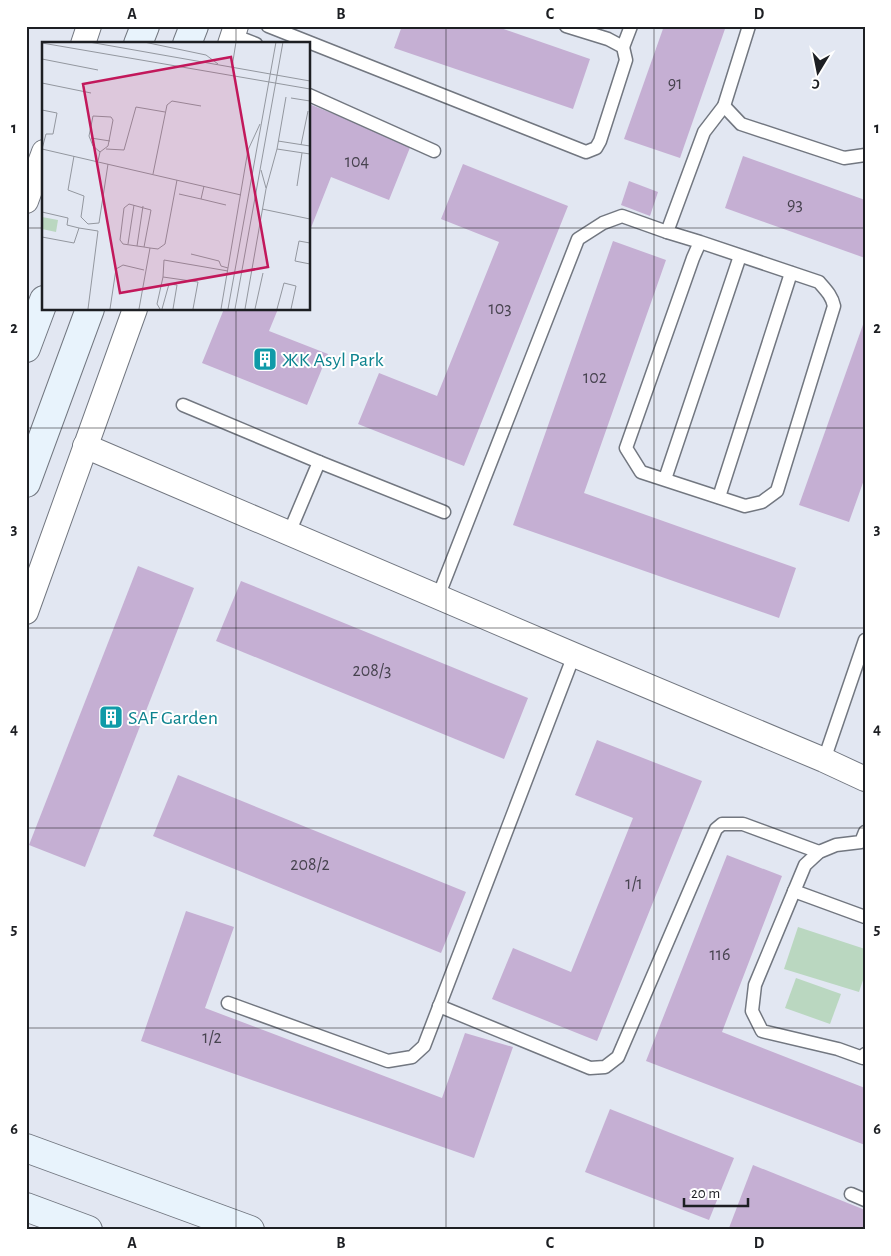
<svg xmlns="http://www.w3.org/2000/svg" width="891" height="1256" font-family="'Alegreya Sans',sans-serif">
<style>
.green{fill:#bad7c0}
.building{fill:#c5afd3}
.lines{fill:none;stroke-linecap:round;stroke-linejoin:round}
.service-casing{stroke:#727780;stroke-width:15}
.minor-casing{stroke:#727780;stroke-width:26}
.secondary-casing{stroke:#727780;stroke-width:30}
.service{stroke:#fff;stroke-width:12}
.minor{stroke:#fff;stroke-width:24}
.secondary{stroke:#e8f3fc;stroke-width:28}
.grid{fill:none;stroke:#1d1f23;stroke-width:1;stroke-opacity:0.55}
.labels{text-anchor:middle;stroke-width:4;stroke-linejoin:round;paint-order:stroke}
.number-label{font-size:18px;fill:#47434f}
.culture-label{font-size:20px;fill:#0d838f;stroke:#fff;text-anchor:start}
.inset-road{fill:none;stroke:#93979f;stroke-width:1}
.view{fill:#c2185b;fill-opacity:0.15;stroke:#c2185b;stroke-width:2.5}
.inset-edge{fill:none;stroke:#1d1f23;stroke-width:2.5}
.neatline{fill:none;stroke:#1d1f23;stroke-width:2}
.grid-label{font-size:16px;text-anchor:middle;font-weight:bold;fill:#1d1f23}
</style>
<rect width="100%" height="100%" fill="#e2e7f2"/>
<g class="green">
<polygon points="798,927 865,949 865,974 859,992 784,969"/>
<polygon points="796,978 841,994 830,1024 785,1008"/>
</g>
<g class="building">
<polygon points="402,26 495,26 590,59 573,109 394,48"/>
<polygon points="664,26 726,26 680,158 624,139"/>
<polygon points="309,104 411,145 389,200 331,177 309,233"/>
<polygon points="743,156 865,200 865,258 725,208"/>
<polygon points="463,164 568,206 464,466 358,424 379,373 437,396 499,242 441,219"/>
<polygon points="629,181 658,192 650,216 621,205"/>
<polygon points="613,241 666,260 584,493 796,568 779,618 513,525"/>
<polygon points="224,309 278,309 269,331 328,354 307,405 202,363"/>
<polygon points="865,319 865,477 849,522 799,505"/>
<polygon points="138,566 194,588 85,867 29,845"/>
<polygon points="241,581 528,698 504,759 216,641"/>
<polygon points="597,740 702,781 597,1041 492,999 513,948 571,972 633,818 575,795"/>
<polygon points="178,775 466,892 441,953 153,836"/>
<polygon points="727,855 782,876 722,1032 865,1088 865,1145 646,1061"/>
<polygon points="186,911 234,927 205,1008 442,1098 465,1033 513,1047 474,1158 141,1041"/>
<polygon points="610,1109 734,1158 709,1220 585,1172"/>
<polygon points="753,1165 865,1210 865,1230 733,1230 729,1228"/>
</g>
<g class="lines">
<g class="service-casing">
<g id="service">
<polyline points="268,26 586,152 596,148 600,141 626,60 623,47 608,39 566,26"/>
<polyline points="233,35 256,44"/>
<polyline points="623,47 631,26"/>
<polyline points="309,95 434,151"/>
<polyline points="724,106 741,124 844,158 865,155"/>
<path d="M700 242 819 282C826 290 832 296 834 306L777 491 762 502 745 506 641 472 626 448 693 258 700 242 667 232 704 132 724 106 749 26"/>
<polyline points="183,405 319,462 289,533"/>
<polyline points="319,462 444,512"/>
<polyline points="665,479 740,256"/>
<polyline points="719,497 791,273"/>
<polyline points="438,597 578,239 603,223 622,216 667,232"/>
<polyline points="824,760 865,640"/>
<polyline points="865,832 861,842 836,845 819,852 805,865 755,985 752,1011 762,1031 838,1049 863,1058 865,1054"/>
<polyline points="794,891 865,917"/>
<polyline points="228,1003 388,1061 412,1057 424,1046 574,655"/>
<polyline points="439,1006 590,1068 605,1067 618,1057 716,829 722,824 743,824 819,852"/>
<polyline points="851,1194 865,1200"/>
</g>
</g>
<g class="minor-casing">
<g id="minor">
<polyline points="83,44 89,26"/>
<polyline points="230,44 236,26"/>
<polyline points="26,201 44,152"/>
<polyline points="85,446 574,655 824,760 865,779"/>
<polyline points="26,612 135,309"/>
</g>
</g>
<g class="secondary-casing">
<g id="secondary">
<polyline points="138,44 145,26"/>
<polyline points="187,44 194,26"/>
<polyline points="26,348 44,300"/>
<polyline points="26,483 90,309"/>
<polyline points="26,1148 250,1230"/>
<polyline points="26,1207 88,1230"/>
</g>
</g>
<use href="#service" class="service"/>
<use href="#minor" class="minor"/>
<use href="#secondary" class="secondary"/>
</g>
<path class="grid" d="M236 26V44M446 26V1230M654 26V1230M26 228H44M309 228H865M236 309V1230M26 428H865M26 628H865M26 828H865M26 1028H865"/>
<defs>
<g id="building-square" transform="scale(1.25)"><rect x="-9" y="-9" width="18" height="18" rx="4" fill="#0f9aa8" stroke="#fff"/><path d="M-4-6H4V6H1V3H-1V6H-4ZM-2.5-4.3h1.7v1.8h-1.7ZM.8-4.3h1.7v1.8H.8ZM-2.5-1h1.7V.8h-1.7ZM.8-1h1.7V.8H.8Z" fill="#fff"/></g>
</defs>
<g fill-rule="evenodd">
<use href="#building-square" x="265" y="359"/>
<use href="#building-square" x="111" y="717"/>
</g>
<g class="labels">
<g class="number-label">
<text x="675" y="89">91</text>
<text x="357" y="167">104</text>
<text x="795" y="210">93</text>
<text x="500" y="314">103</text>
<text x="595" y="383">102</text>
<text x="372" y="676">208/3</text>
<text x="310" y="870">208/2</text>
<text x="634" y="889">1/1</text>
<text x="720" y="960">116</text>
<text x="212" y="1043">1/2</text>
</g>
<g class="culture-label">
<text x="282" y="366">ЖК Asyl Park</text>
<text x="128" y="724">SAF Garden</text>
</g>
</g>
<g transform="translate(42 42)">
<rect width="268" height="268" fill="#e2e7f2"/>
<path d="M0 175 16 178 14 190 0 187Z" fill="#bad7c0"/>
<path class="inset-road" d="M47 0 268 39M102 0 164 13 176 22M0 1 268 47M0 17 56 28M190 25 194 0M0 41 49 51M249 56 268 59M0 68 15 71 11 92H4L0 107M49 96 68 99M236 99 268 104M259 103 266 69M0 107 199 153M64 107 82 108 94 65 123 70M235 107 268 112M32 114 26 148 42 154 39 175 46 182 57 181 66 122M56 119 58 110 66 104 71 78 69 75 51 74 47 94 51 104 58 110M219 128 224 146M111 132 125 63 130 59 159 64M162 144 159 157 184 163M255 144 260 111M137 152 159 157M220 167 268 177M0 170 26 176 25 183 37 186M0 195 32 201 37 186 56 189 46 267M268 201 257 199 253 219 268 222M86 202 92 163M95 204 101 164M108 206 116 207 123 202 135 138M149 212 177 219 179 224 186 226M68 267 74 227 81 223 102 228M97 267 108 206 102 205 109 168 87 162 82 166 78 198 81 202 102 205M118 267 115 262 121 235M120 267 127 242 135 243 131 267M151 267 156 240 121 235 122 218 186 229M179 267 206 108 218 82M186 267 234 0M193 267 241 0M203 267 224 147 235 107 244 55M213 267 221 231M235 267 242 241 254 244 249 267"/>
<path class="view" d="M189 15 226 225 78 251 41 42Z"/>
<rect width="268" height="268" class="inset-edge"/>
</g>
<rect width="891" height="1256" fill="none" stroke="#ffffff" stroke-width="55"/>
<g transform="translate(818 72) rotate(190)" stroke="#ffffff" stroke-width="4" paint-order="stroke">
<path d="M0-4L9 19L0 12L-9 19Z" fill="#1d1f23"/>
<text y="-8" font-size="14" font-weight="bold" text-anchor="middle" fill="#1d1f23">С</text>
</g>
<path d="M684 1198v8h64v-8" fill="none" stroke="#1d1f23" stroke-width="2.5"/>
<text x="691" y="1198" font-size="15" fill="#1d1f23" stroke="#ffffff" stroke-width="4" paint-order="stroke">20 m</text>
<rect x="28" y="28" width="836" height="1200" class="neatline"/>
<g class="grid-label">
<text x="132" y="19">A</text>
<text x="341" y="19">B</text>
<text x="550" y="19">C</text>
<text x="759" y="19">D</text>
<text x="14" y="133">1</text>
<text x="877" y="133">1</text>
<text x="14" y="333">2</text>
<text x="877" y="333">2</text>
<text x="14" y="534">3</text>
<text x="877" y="534">3</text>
<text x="14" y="734">4</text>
<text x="877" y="734">4</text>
<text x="14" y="934">5</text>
<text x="877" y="934">5</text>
<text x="14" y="1134">6</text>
<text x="877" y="1134">6</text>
<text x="132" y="1248">A</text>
<text x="341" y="1248">B</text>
<text x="550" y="1248">C</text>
<text x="759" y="1248">D</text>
</g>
</svg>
